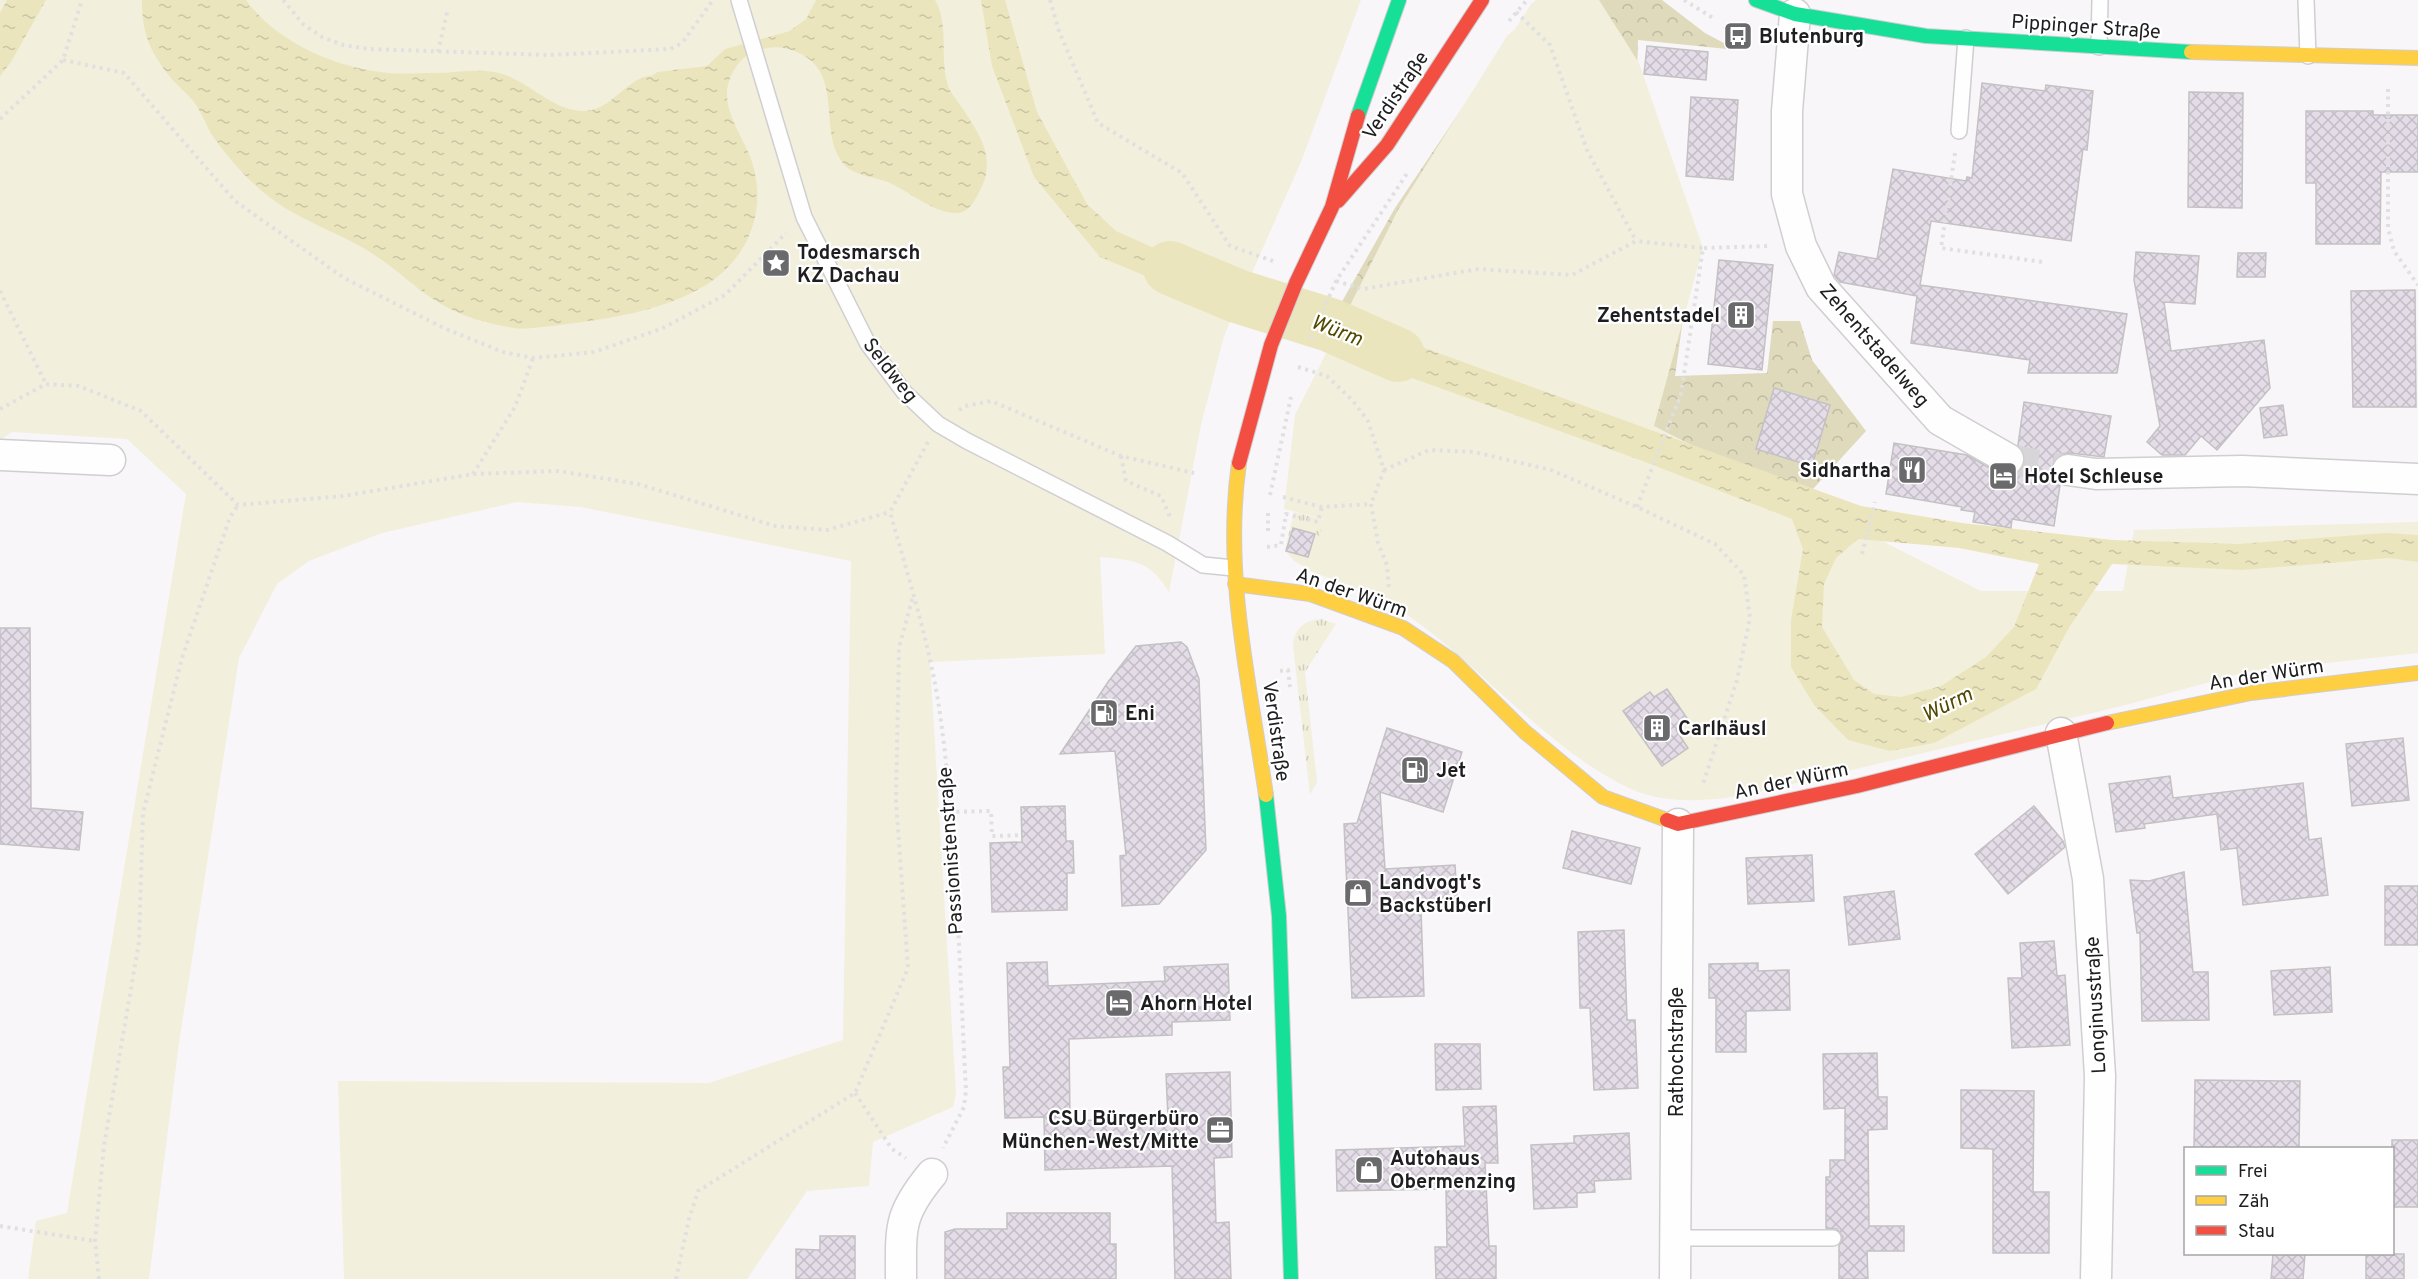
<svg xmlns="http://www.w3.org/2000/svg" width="2418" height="1279" font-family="Overpass,sans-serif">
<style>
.grass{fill:url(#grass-tufts)}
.forest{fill:url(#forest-crowns)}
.green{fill:#f2efdc}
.water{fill:url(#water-ripples);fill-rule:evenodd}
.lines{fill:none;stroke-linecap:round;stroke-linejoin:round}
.river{stroke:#ebe5be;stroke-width:54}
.building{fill:url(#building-cross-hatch);stroke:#c3c1c3;stroke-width:1.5}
.street-tunnel{stroke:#d7d5d8;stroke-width:30;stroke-dasharray:30 15;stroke-linecap:butt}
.lane-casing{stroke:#d0ced0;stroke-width:18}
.street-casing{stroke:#d0ced0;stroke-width:33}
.fast-casing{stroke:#d0ced0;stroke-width:16}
.slow-casing{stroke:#d0ced0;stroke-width:16}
.jam-casing{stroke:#d0ced0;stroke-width:16}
.path{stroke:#e1e0e1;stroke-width:4;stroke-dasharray:3 4.5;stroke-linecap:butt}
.lane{stroke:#fefefe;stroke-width:15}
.street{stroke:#fefefe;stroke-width:30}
.fast{stroke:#16e098;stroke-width:14}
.slow{stroke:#ffcf43;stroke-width:14}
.jam{stroke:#f24e42;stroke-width:14}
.labels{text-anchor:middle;stroke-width:4.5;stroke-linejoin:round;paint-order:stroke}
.street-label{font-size:20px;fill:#1e1d1f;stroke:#fff}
.poi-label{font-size:20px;font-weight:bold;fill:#1e1d1f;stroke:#fff;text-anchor:start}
.water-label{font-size:21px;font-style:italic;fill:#534a01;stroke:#fff}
</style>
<defs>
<pattern id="grass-tufts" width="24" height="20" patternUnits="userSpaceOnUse" patternTransform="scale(1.5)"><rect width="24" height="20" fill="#f2efdc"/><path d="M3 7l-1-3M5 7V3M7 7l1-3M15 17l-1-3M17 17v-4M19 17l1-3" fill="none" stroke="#cfccbc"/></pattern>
<pattern id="forest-crowns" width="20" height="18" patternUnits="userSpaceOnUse" patternTransform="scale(1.5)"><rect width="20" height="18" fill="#dfdabc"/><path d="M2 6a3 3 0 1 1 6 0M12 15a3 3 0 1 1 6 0" fill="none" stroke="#bfbba1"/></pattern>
<pattern id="water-ripples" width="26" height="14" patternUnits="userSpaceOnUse" patternTransform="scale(1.5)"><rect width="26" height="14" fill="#ebe5be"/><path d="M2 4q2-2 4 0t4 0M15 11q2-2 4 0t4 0" fill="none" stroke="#c9c4a3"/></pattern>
<pattern id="building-cross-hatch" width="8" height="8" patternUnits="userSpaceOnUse" patternTransform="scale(1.5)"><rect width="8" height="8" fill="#e4dde8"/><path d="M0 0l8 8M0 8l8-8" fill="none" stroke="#c3bdc7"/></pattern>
</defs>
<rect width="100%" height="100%" fill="#f8f6f9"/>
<g class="grass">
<polygon points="1536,0 1571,0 1510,37 1531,4"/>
<polygon points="1294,512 1326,520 1312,570 1295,562 1285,550"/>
<path d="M1321 619 1336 624 1305 672 1317 782 1310 795 1293 646C1294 629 1304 620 1321 619Z"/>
</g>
<polygon class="forest" points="1571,0 1662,0 1705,33 1737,50 1638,40 1637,78 1685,305 1675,376 1767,373 1773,321 1800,321 1812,360 1866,431 1813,489 1652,433 1335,314 1395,208 1510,37"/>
<g class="green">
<path d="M0 0H1361L1301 162 1224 336 1201 425 1169 592C1150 561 1135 560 1100 557L1105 654 930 662 956 1093 953 1107 873 1142 869 1186 807 1191 747 1279H344L338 1081 709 1083 843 1040 851 561 581 507 517 502 382 533 309 561 277 584 239 658 179 1043 149 1279H28L36 1221 67 1213 186 494 127 439 12 432 0 440Z"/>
<path d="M1549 0H1599L1639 63 1703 248 1654 426 1981 591H2123L2134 530 2418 522V653L2246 672 2122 706 1746 795C1707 801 1665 805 1629 788 1544 748 1474 657 1394 606 1372 591 1335 581 1310 571L1324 519 1284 509 1295 415 1398 210 1507 36Z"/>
</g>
<g class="water">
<polygon points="7,0 46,0 11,62 0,76 0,13"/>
<path d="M142 0H246C276 41 330 65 380 72 397 75 417 73 435 73 455 73 480 68 499 73 529 81 551 110 582 111 607 112 620 88 641 78 647 75 652 78 657 72L707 66 725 49 790 31 806 19 816 0H935C949 24 940 55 947 82 948 89 954 96 958 102 977 130 999 158 979 192 976 198 972 206 966 210 946 223 909 191 890 183 875 176 853 177 842 162 818 129 844 74 799 53 781 44 766 46 748 55 736 62 727 80 727 94 727 116 743 138 751 159 768 208 750 257 706 285 662 312 602 320 552 326 539 327 526 330 514 328 490 324 462 317 441 304 417 290 397 269 373 254 345 236 313 225 285 208 257 191 233 164 214 138 207 128 203 115 196 105 189 94 178 87 170 77 149 50 142 33 142 0Z"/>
<polygon points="981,0 1005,0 1037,112 1087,204 1116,231 1241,287 1232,312 1100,257 1034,177 992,66"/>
<path d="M1333 315 1861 506 1962 523 2113 540 2239 544 2385 533 2418 535V562L2389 558 2242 570 2112 564 2070 626 2036 689 1934 743 1890 751 1848 740 1814 705 1791 667V620L1803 549 1792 519 1640 460 1320 345ZM1858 539 1959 548 2039 564 2014 627 1986 657 1941 686 1901 697 1874 694 1854 680 1822 627 1824 584 1836 558Z"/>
</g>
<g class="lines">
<polyline class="river" points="1170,268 1237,296 1330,325 1398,355"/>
</g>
<g class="building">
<polygon points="1647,46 1708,52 1706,80 1644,74"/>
<polygon points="1982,83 2045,91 2046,85 2093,91 2087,150 2083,149 2071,241 1931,221 1920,285 2127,314 2117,373 2028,373 2030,360 1911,343 1917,296 1840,282 1834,275 1839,252 1877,259 1893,169 1966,181 1967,177 1972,178"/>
<polygon points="2189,92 2243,93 2242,208 2188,207"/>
<polygon points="1691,97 1738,100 1733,180 1686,176"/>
<polygon points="2306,111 2373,111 2373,115 2418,115 2418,172 2381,172 2380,244 2316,244 2316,183 2306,183"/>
<polygon points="2136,252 2199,256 2195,304 2164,302 2171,351 2264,340 2270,388 2217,450 2201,436 2185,455 2162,455 2147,442 2160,426 2134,280"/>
<polygon points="2238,253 2266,253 2265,277 2237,277"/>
<polygon points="1719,260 1773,265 1762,370 1708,364"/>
<polygon points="2415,290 2416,407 2353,407 2351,291"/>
<polygon points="1774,388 1830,405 1812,466 1756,449"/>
<polygon points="2024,402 2111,416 2104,457 2070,453 2061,454 2054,460 2052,476 2060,485 2054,526 2012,519 2011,528 1973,522 1975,512 1961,510 1962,507 1886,494 1894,443 1967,455 2000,474 2009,476 2017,474 2025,460 2023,451 2018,445"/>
<polygon points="2283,405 2287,435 2264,438 2260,408"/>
<polygon points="1293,528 1315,534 1308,557 1286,551"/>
<polygon points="0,628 30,628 31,808 83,812 79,850 0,844"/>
<polygon points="1181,642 1187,647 1199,679 1206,850 1159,904 1122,906 1120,856 1126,855 1115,751 1060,754 1108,682 1136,646"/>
<polygon points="1667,689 1689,721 1676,730 1688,748 1662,766 1623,711 1650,692 1654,697"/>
<polygon points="1387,728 1462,752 1443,812 1380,792 1385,869 1455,865 1458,908 1421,910 1424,996 1352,998 1344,824 1357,823"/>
<polygon points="2403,738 2409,800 2352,806 2346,744"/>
<polygon points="2170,776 2173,798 2303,783 2309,840 2321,838 2328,895 2243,905 2237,848 2221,850 2217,814 2144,824 2145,828 2116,832 2109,784"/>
<polygon points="1065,806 1066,841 1073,841 1074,873 1067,873 1067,910 992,912 990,843 1022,842 1021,807"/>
<polygon points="2034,806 2063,841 2065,847 2008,894 1975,854"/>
<polygon points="1572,831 1640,848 1631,884 1563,868"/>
<polygon points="1812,855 1814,901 1748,904 1746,858"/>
<polygon points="2184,872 2193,972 2208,972 2209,1020 2142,1021 2140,933 2137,933 2130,880 2149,881"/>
<rect x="2385" y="886" width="33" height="59"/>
<polygon points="1894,891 1900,939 1849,945 1844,897"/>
<polygon points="1624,930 1627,1020 1635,1020 1638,1088 1594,1090 1590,1008 1580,1008 1578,932"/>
<polygon points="2054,941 2057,976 2065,975 2070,1045 2012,1048 2008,978 2022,978 2020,943"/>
<polygon points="1047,962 1048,986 1165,981 1164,967 1228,964 1230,1020 1172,1022 1172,1035 1069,1039 1070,1121 1168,1118 1166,1074 1230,1072 1232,1157 1214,1158 1216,1223 1229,1222 1231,1279 1175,1279 1172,1166 1045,1170 1044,1117 1005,1118 1003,1067 1010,1067 1007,963"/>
<polygon points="1758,963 1758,971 1789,970 1790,1010 1746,1011 1746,1052 1716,1052 1716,998 1709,998 1709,964"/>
<polygon points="2330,967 2332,1012 2274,1015 2271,971"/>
<polygon points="1435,1044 1480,1044 1481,1089 1436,1090"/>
<polygon points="1877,1053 1878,1097 1887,1097 1887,1129 1868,1130 1869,1226 1904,1226 1904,1251 1867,1251 1868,1279 1839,1279 1839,1246 1843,1237 1837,1229 1826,1228 1826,1177 1830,1177 1830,1160 1845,1160 1845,1108 1824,1109 1823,1054"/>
<polygon points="2195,1080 2300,1081 2299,1149 2194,1149"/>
<polygon points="1961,1090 2034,1091 2033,1192 2049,1192 2049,1253 1993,1253 1993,1149 1961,1148"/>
<polygon points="1496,1106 1498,1163 1485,1163 1489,1246 1496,1246 1496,1279 1436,1279 1435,1247 1447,1247 1446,1189 1337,1191 1336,1150 1465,1146 1463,1107"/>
<polygon points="1629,1133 1631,1179 1594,1181 1595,1192 1577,1193 1577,1207 1534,1209 1531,1145 1574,1143 1574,1136"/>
<rect x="2392" y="1140" width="26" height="67"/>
<polygon points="1007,1213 1110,1213 1110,1244 1116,1244 1116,1279 945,1279 945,1232 955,1229 1007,1229"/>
<polygon points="820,1236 855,1236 855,1279 796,1279 796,1249 820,1250"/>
<polygon points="2273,1254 2305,1254 2303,1279 2271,1279"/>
<rect x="2366" y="1254" width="38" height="25"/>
</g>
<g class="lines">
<polyline class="street-tunnel" points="2008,459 2068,470"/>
<g class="lane-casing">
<g id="lane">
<polyline points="739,0 804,217 868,344 904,392 938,424 967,441 1167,543 1203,565 1234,568"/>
<polyline points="2306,0 2308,56"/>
<polyline points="2099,47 2100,0"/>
<polyline points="1959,131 1966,38"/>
<polyline points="1676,1238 1833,1238"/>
</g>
</g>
<g class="street-casing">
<g id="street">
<polyline points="1795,14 1787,111 1787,194 1801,246 1821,287 1940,420 2008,459"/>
<polyline points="0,455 110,460"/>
<polyline points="2068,470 2096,474 2242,471 2418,479"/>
<polyline points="2061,733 2088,879 2100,1076 2096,1279"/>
<path d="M901 1279C901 1228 898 1215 932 1174"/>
<polyline points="1675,1279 1678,824"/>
</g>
</g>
<g class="fast-casing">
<g id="fast">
<polyline points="1756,0 1795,14 1926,36 2191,52"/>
<polyline points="1358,116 1399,0"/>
<polyline points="1266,795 1279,916 1291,1279"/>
</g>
</g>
<g class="slow-casing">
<g id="slow">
<polyline points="2191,52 2418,58"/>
<path d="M1239 463C1223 574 1250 686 1266 795"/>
<polyline points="1235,584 1310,594 1403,628 1453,661 1525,732 1603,797 1667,820"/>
<polyline points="2107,723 2251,693 2418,673"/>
</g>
</g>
<g class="jam-casing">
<g id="jam">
<polyline points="1338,201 1387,145 1482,0"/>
<polyline points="1239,463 1271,345 1296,283 1332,207 1358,116"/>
<polyline points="1667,820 1678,824 1857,786 2107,723"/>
</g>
</g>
<g class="path">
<polyline points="283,0 303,24 322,37 343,45 369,49 549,55 670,49 682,43 713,0"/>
<polyline points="1050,0 1059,31 1098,123 1182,173 1230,246 1273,261"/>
<polyline points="1684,0 1713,18"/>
<polyline points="1516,12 1550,45 1587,150 1636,241"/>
<polyline points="1509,21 1527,0"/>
<polyline points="438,52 448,8"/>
<polyline points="63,60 124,73 235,201 344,278 446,329 503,352 533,358 594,352 661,329 725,295 786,233"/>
<polyline points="2388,89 2388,228 2394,251 2418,285"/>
<polyline points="0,119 63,60 82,0"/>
<polyline points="1955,153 1941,248 2043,262"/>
<polyline points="1336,281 1363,289 1478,269 1572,275 1636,241 1703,248"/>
<polyline points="0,291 46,384"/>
<polyline points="1311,338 1336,281 1408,172"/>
<polyline points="1298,367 1327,376 1353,401 1368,421 1384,470 1371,504"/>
<polyline points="0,409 46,384 79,386 141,411 238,505 343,496 473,474 558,471 638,484 775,526 827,530 890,512"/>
<polyline points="959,410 965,406 991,401 1121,456 1194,473"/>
<path d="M928 442 890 512C908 576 929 642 939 707 957 831 959 965 966 1090L964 1107 943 1148"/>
<polyline points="1121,456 1126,481 1161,496 1171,519"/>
<polyline points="1384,470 1429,450 1474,452 1551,470 1637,507 1715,544 1744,575 1750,618 1737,680 1702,787"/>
<polyline points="473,474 515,407 533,358"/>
<polyline points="1270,495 1291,397"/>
<polyline points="1283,497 1322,507 1371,504"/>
<polyline points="1371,504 1378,543 1387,565 1389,590"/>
<polyline points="1637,507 1681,394 1703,248 1771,246"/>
<polyline points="1268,531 1268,511"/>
<polyline points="1267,547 1281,545 1286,514 1318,522 1322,507"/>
<polyline points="1862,554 1875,502"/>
<polyline points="1280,671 1288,670 1290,687"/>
<polyline points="949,812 991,811 992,836 1022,835"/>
<polyline points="855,1093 892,1149 906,1158"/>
<polyline points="0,1226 95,1241"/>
<polyline points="99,1279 95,1241 104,1146 139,942 143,813 182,658 230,517 238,505"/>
<polyline points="676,1279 689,1219 698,1191 855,1093 908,968 896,801 899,648 913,596"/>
</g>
<use href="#lane" class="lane"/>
<use href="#street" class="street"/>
<use href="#fast" class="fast"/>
<use href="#slow" class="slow"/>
<use href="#jam" class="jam"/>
</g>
<defs>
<g id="bus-square" transform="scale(1.5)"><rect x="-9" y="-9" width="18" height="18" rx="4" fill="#6a696b" stroke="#fff"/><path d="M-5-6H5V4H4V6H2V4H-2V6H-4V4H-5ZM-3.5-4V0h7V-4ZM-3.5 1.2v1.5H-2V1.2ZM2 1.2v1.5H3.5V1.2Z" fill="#fff"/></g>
<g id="sight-square" transform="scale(1.5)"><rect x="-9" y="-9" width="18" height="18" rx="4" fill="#6a696b" stroke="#fff"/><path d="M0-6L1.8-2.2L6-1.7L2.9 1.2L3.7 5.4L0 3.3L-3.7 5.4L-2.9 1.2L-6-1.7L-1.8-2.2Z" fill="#fff"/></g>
<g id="building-square" transform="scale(1.5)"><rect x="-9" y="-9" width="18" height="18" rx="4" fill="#6a696b" stroke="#fff"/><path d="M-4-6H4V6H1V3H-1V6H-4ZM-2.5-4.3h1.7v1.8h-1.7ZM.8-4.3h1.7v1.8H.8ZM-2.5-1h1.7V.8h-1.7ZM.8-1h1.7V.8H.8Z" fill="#fff"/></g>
<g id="restaurant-square" transform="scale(1.5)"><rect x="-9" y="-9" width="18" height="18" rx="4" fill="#6a696b" stroke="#fff"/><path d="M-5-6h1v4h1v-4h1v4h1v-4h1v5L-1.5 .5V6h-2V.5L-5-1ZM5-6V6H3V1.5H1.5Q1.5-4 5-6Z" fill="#fff"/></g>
<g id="hotel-square" transform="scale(1.5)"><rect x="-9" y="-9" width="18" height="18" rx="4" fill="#6a696b" stroke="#fff"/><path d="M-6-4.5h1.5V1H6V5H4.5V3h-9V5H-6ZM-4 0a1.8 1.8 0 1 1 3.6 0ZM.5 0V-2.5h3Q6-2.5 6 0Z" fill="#fff"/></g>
<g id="fuel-square" transform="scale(1.5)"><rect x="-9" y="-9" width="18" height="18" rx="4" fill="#6a696b" stroke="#fff"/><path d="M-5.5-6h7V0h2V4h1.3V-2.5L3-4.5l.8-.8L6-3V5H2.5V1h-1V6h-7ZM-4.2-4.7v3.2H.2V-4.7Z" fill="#fff"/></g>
<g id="shop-square" transform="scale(1.5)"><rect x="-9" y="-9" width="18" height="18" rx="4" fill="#6a696b" stroke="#fff"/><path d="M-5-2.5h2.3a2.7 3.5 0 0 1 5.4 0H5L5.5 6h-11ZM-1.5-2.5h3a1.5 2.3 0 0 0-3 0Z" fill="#fff"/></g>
<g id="office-square" transform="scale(1.5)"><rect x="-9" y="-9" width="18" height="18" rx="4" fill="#6a696b" stroke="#fff"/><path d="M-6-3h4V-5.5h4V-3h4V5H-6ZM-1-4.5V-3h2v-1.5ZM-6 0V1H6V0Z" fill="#fff"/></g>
</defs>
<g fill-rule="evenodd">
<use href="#bus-square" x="1738" y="36"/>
<use href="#sight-square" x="776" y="263"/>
<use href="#building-square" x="1741" y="315"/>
<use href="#restaurant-square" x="1912" y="470"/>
<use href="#hotel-square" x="2003" y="476"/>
<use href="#fuel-square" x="1104" y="713"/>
<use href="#building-square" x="1657" y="728"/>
<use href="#fuel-square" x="1415" y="770"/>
<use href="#shop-square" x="1358" y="893"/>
<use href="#hotel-square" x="1119" y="1003"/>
<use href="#office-square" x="1220" y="1130"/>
<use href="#shop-square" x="1369" y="1170"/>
</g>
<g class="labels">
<g class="street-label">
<text transform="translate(2086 26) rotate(4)" y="7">Pippinger Straße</text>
<text transform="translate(1395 95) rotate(-56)" y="7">Verdistraße</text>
<text transform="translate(1875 345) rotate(49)" y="7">Zehentstadelweg</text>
<text transform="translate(891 370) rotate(52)" y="7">Seldweg</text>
<text transform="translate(1352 592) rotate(19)" y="7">An der Würm</text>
<text transform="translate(2266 674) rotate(-9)" y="7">An der Würm</text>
<text transform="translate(1277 731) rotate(82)" y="7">Verdistraße</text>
<text transform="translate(1791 780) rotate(-12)" y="7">An der Würm</text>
<text transform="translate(950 851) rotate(-94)" y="7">Passionistenstraße</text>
<text transform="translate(2095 1005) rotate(-93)" y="7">Longinusstraße</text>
<text transform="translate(1676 1052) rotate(-90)" y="7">Rathochstraße</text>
</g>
<g class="poi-label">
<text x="1759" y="43">Blutenburg</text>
<text x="797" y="259">Todesmarsch<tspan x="797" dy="23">KZ Dachau</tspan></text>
<text x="1720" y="322" text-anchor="end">Zehentstadel</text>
<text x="1891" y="477" text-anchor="end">Sidhartha</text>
<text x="2024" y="483">Hotel Schleuse</text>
<text x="1125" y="720">Eni</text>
<text x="1678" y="735">Carlhäusl</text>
<text x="1436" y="777">Jet</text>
<text x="1379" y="889">Landvogt's<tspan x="1379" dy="23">Backstüberl</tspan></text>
<text x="1140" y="1010">Ahorn Hotel</text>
<text x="1199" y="1125" text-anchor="end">CSU Bürgerbüro<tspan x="1199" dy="23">München-West/Mitte</tspan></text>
<text x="1390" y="1165">Autohaus<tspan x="1390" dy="23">Obermenzing</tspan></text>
</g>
<g class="water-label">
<text transform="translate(1337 330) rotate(21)" y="7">Würm</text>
<text transform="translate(1947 704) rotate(-26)" y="7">Würm</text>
</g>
</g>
<rect x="2184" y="1147" width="210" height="108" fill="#ffffff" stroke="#a5a5a5" stroke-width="1.5"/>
<rect x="2196" y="1166" width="30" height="9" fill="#16e098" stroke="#a5a5a5" stroke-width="1.5"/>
<text x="2238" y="1177" font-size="18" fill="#1e1d1f">Frei</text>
<rect x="2196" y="1196" width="30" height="9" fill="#ffcf43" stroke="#a5a5a5" stroke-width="1.5"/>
<text x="2238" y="1207" font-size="18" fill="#1e1d1f">Zäh</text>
<rect x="2196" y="1226" width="30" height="9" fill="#f24e42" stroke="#a5a5a5" stroke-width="1.5"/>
<text x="2238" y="1237" font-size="18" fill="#1e1d1f">Stau</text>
</svg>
